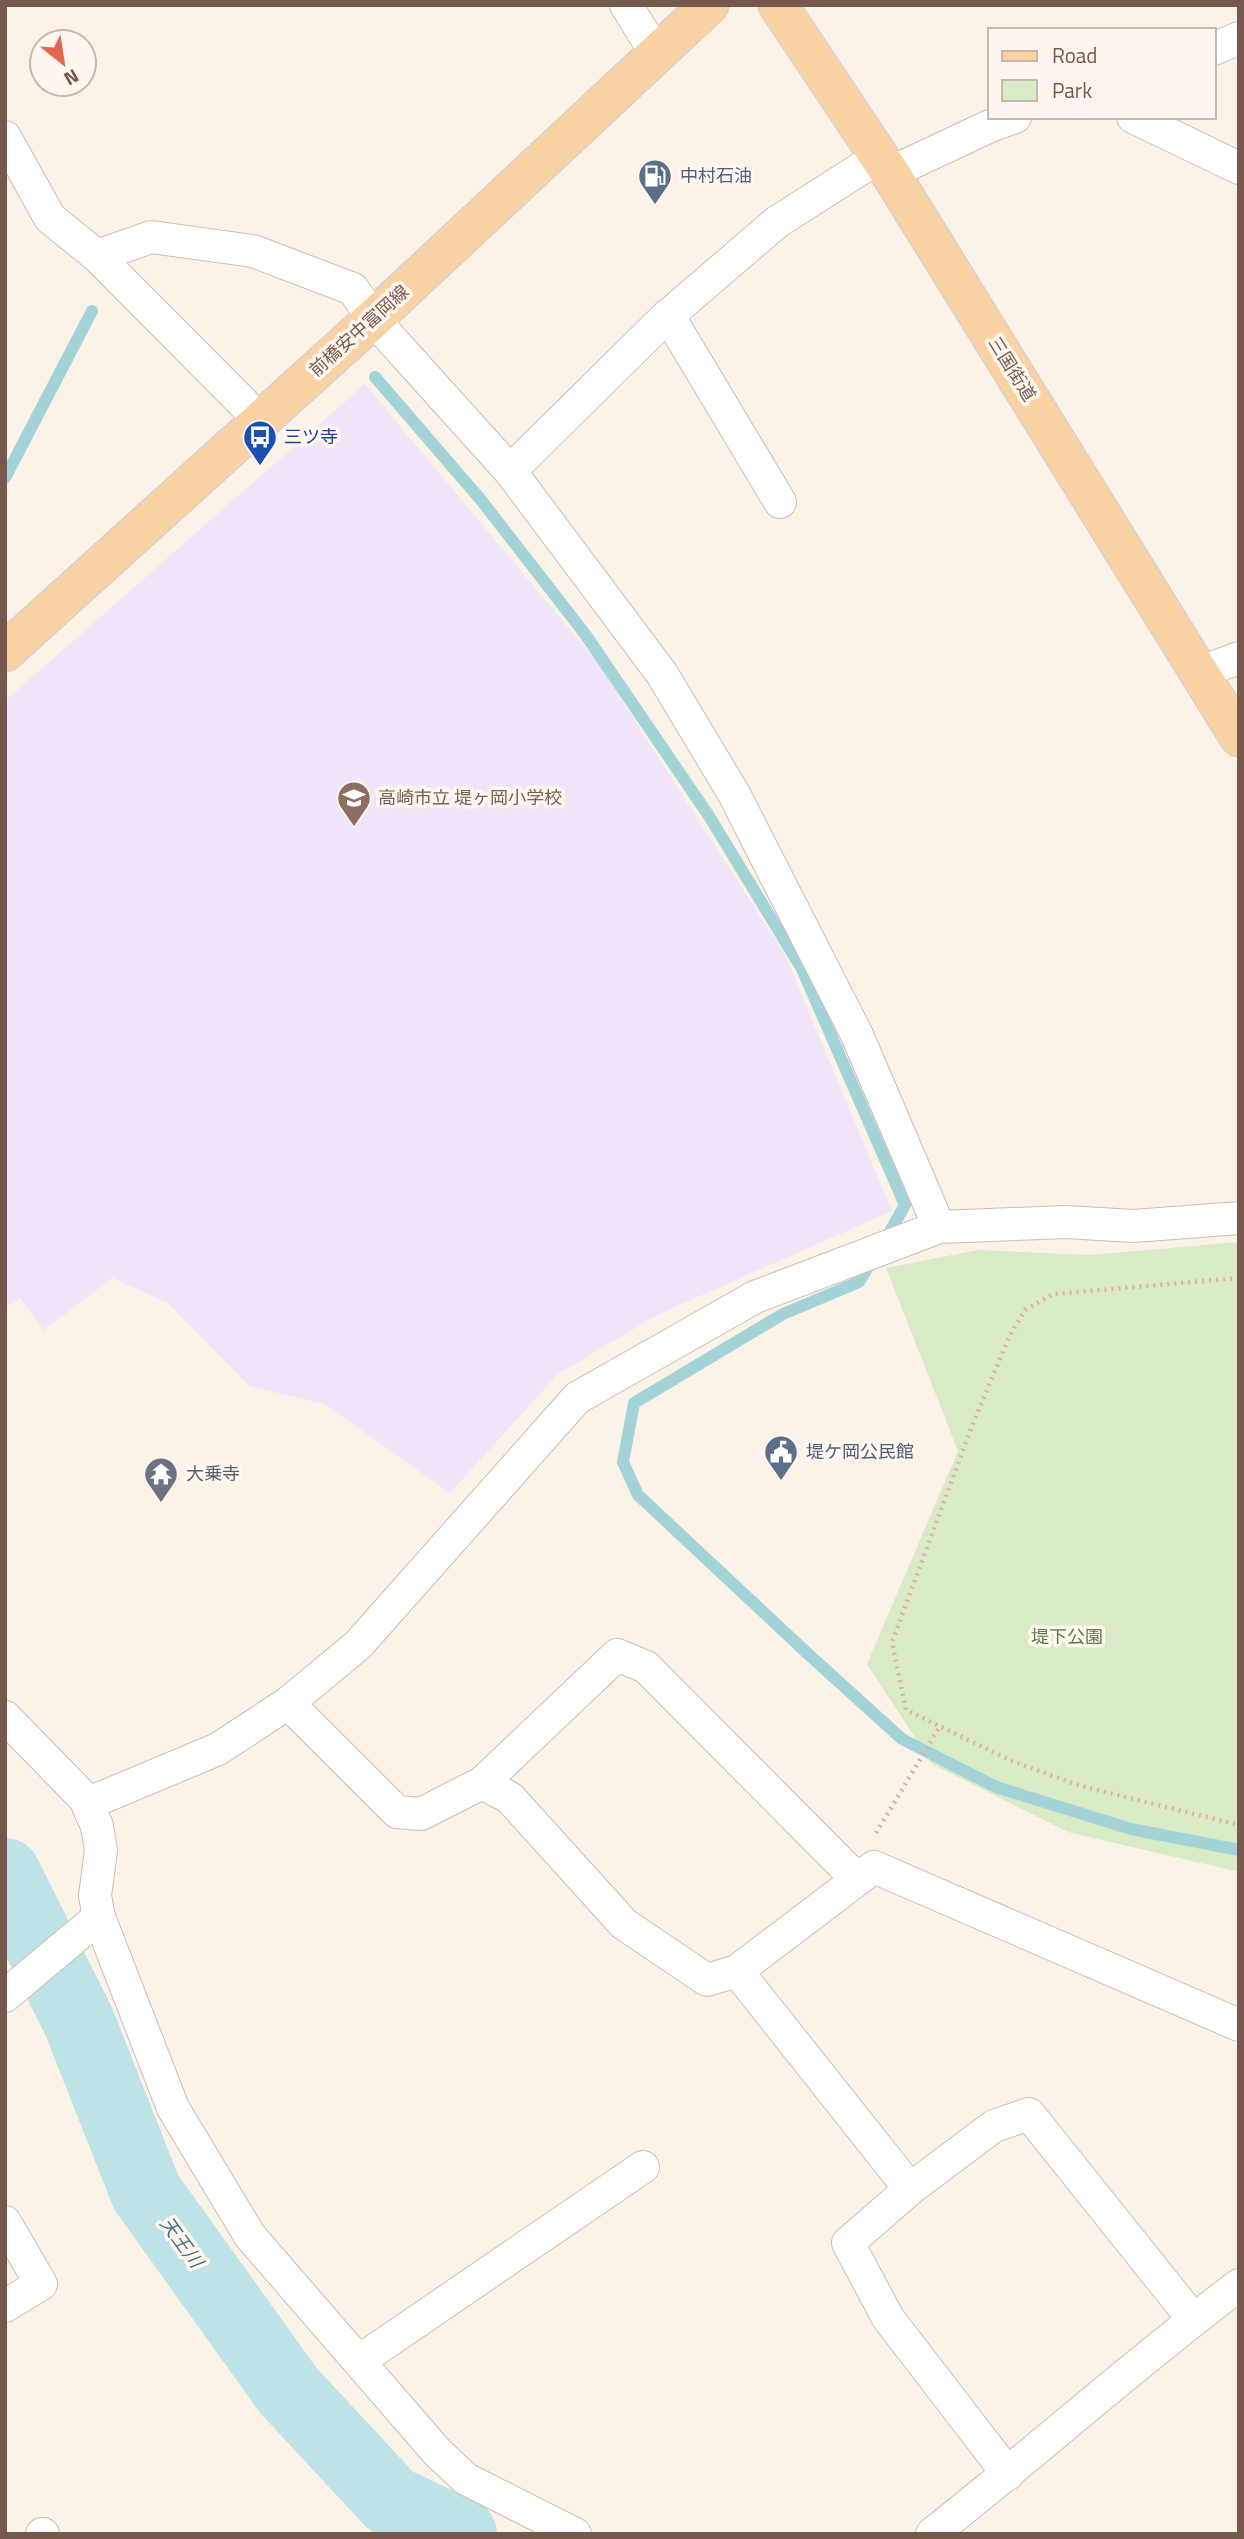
<svg xmlns="http://www.w3.org/2000/svg" width="1244" height="2539" font-family="'Titillium Web','Noto Sans JP',sans-serif">
<style>
.education{fill:#f0e5f9}
.green{fill:#d8eac6}
.lines{fill:none;stroke-linecap:round;stroke-linejoin:round}
.stream{stroke:#a3d3d7;stroke-width:12}
.river{stroke:#bde3e6;stroke-width:72}
.street-casing{stroke:#d0bcb0;stroke-width:34}
.primary-casing{stroke:#d9d0cd;stroke-width:41}
.path{stroke:#d6b3a3;stroke-width:4.5;stroke-dasharray:2 5;stroke-linecap:butt}
.street{stroke:#fff;stroke-width:32}
.primary{stroke:#f8d2a3;stroke-width:38}
.labels{text-anchor:middle;stroke-width:7;stroke-linejoin:round;paint-order:stroke}
.service-label{font-size:18px;fill:#4e5e75;stroke:#fff7ef;text-anchor:start}
.street-label{font-size:18px;fill:#76584c;stroke:#fff7ef}
.transit-label{font-size:18px;fill:#164399;stroke:#fff7ef;text-anchor:start}
.education-label{font-size:18px;fill:#785e54;stroke:#fff7ef;text-anchor:start}
.worship-label{font-size:18px;fill:#5b616d;stroke:#fff7ef;text-anchor:start}
.park-label{font-size:18px;fill:#597b44;stroke:#fff7ef}
.water-label{font-size:19px;font-style:italic;fill:#40767b;stroke:#fff7ef}
</style>
<rect width="100%" height="100%" fill="#fcf3e8"/>
<polygon class="education" points="365,384 597,662 785,955 892,1211 657,1315 558,1374 450,1493 325,1404 249,1386 168,1303 112,1278 44,1330 20,1298 5,1308 5,701"/>
<polygon class="green" points="1239,1242 1239,1872 1068,1832 932,1764 867,1664 958,1451 886,1268 978,1250 1089,1255"/>
<g class="lines">
<g class="stream">
<polyline points="375,377 481,500 585,634 709,816 802,969 905,1205 884,1242"/>
<polyline points="5,478 92,311"/>
<polyline points="874,1257 859,1282 783,1314 634,1403 623,1462 638,1495 807,1653 902,1739 996,1787 1131,1829 1239,1850"/>
</g>
<polyline class="river" points="5,1874 79,2022 146,2192 288,2390 391,2501 461,2534"/>
<g class="street-casing">
<g id="street">
<polyline points="626,5 657,55"/>
<polyline points="1214,49 1239,38"/>
<polyline points="1133,117 1239,168"/>
<polyline points="5,137 50,218 97,256 260,420"/>
<polyline points="890,173 990,126 1015,117"/>
<polyline points="97,256 151,237 253,251 353,289 373,319 510,471 662,674 734,794 857,1035 939,1227"/>
<polyline points="668,315 780,502"/>
<polyline points="510,471 664,319 777,222 879,157"/>
<polyline points="1201,672 1239,658"/>
<polyline points="288,1703 397,1812 421,1814 482,1783 510,1798 624,1924 707,1980 737,1971 874,1867 1239,2025"/>
<polyline points="5,1717 89,1803 88,1806 97,1826 101,1850 95,1896 99,1917 173,2108 250,2236 438,2453 466,2479 575,2534"/>
<polyline points="482,1783 617,1655 646,1667 857,1879"/>
<polyline points="89,1803 218,1749 288,1703 358,1645 577,1398 755,1297 939,1227 1065,1222 1134,1226 1239,1218"/>
<polyline points="737,1971 910,2189"/>
<polyline points="5,1996 99,1917"/>
<polyline points="5,2222 41,2284 5,2306"/>
<polyline points="359,2361 643,2167"/>
<polyline points="1008,2474 888,2318 848,2243 910,2189 994,2126 1029,2114 1193,2319"/>
<polyline points="42,2534 43,2534"/>
<path d="M932 2534C1036 2452 1134 2364 1239 2285"/>
</g>
</g>
<g class="primary-casing">
<g id="primary">
<polyline points="778,5 890,173 1239,737"/>
<polyline points="5,652 373,319 709,5"/>
</g>
</g>
<g class="path">
<polyline points="1239,1278 1053,1294 1025,1310 1010,1335 972,1426 892,1642 906,1710 1012,1761 1081,1786 1239,1825"/>
<polyline points="876,1833 939,1728"/>
</g>
<use href="#street" class="street"/>
<use href="#primary" class="primary"/>
</g>
<defs>
<g id="fuel-pin" transform="scale(1.75)"><path d="M0 17L-7.5 6A9.5 9.5 0 1 1 7.5 6Z" fill="#5c6f8a" stroke="#fff7ef"/><path d="M-5.5-6h7V0h2V4h1.3V-2.5L3-4.5l.8-.8L6-3V5H2.5V1h-1V6h-7ZM-4.2-4.7v3.2H.2V-4.7Z" fill="#fff"/></g>
<g id="bus-pin" transform="scale(1.75)"><path d="M0 17L-7.5 6A9.5 9.5 0 1 1 7.5 6Z" fill="#1a4fb4" stroke="#fff7ef"/><path d="M-5-6H5V4H4V6H2V4H-2V6H-4V4H-5ZM-3.5-4V0h7V-4ZM-3.5 1.2v1.5H-2V1.2ZM2 1.2v1.5H3.5V1.2Z" fill="#fff"/></g>
<g id="school-pin" transform="scale(1.75)"><path d="M0 17L-7.5 6A9.5 9.5 0 1 1 7.5 6Z" fill="#8d6e63" stroke="#fff7ef"/><path d="M0-5L7-2L0 1L-7-2ZM-4 1L0 2.5L4 1V4Q0 6-4 4Z" fill="#fff"/></g>
<g id="civic-pin" transform="scale(1.75)"><path d="M0 17L-7.5 6A9.5 9.5 0 1 1 7.5 6Z" fill="#5c6f8a" stroke="#fff7ef"/><path d="M-.6-6.5H3V-4.5H.6V-3L4-1V1h2V6H-6V1h2V-1L-.6-3ZM-1.2 2.5V6h2.4V2.5Z" fill="#fff"/></g>
<g id="temple-pin" transform="scale(1.75)"><path d="M0 17L-7.5 6A9.5 9.5 0 1 1 7.5 6Z" fill="#6b7280" stroke="#fff7ef"/><path d="M0-6L5-2H3V0L6.5 2.5H4V6H1.5V3h-3V6H-4V2.5H-6.5L-3 0V-2H-5Z" fill="#fff"/></g>
</defs>
<g fill-rule="evenodd">
<use href="#fuel-pin" x="655" y="176"/>
<use href="#bus-pin" x="260" y="437"/>
<use href="#school-pin" x="354" y="798"/>
<use href="#civic-pin" x="781" y="1452"/>
<use href="#temple-pin" x="161" y="1474"/>
</g>
<g class="labels">
<g class="service-label">
<text x="680" y="182">中村石油</text>
<text x="806" y="1458">堤ケ岡公民館</text>
</g>
<g class="street-label">
<text transform="translate(359 331) rotate(-42)" y="6">前橋安中富岡線</text>
<text transform="translate(1012 369) rotate(58)" y="6">三国街道</text>
</g>
<g class="transit-label">
<text x="284" y="443">三ツ寺</text>
</g>
<g class="education-label">
<text x="378" y="804">高崎市立 堤ヶ岡小学校</text>
</g>
<g class="worship-label">
<text x="186" y="1480">大乗寺</text>
</g>
<g class="park-label">
<text x="1067" y="1643">堤下公園</text>
</g>
<g class="water-label">
<text transform="translate(182 2242) rotate(54)" y="7">天王川</text>
</g>
</g>
<rect width="1244" height="2539" fill="none" stroke="#76584c" stroke-width="14"/>
<rect x="988" y="28" width="228" height="91" fill="#fff7ef" stroke="#c8b7ae" stroke-width="2"/>
<rect x="1002" y="51" width="35" height="10" fill="#f8d2a3" stroke="#c8b7ae" stroke-width="2"/>
<text x="1052" y="63" font-size="21" fill="#76584c">Road</text>
<rect x="1002" y="80" width="35" height="21" fill="#d8eac6" stroke="#c8b7ae" stroke-width="2"/>
<text x="1052" y="98" font-size="21" fill="#76584c">Park</text>
<g transform="translate(63 63) rotate(150)"><circle r="33" fill="#fff7ef" stroke="#c8b7ae" stroke-width="2"/>
<path d="M0-5L12 26L0 18L-12 26Z" fill="#e26651"/>
<text y="-10" font-size="19" font-weight="bold" text-anchor="middle" fill="#76584c">N</text>
</g>
</svg>
